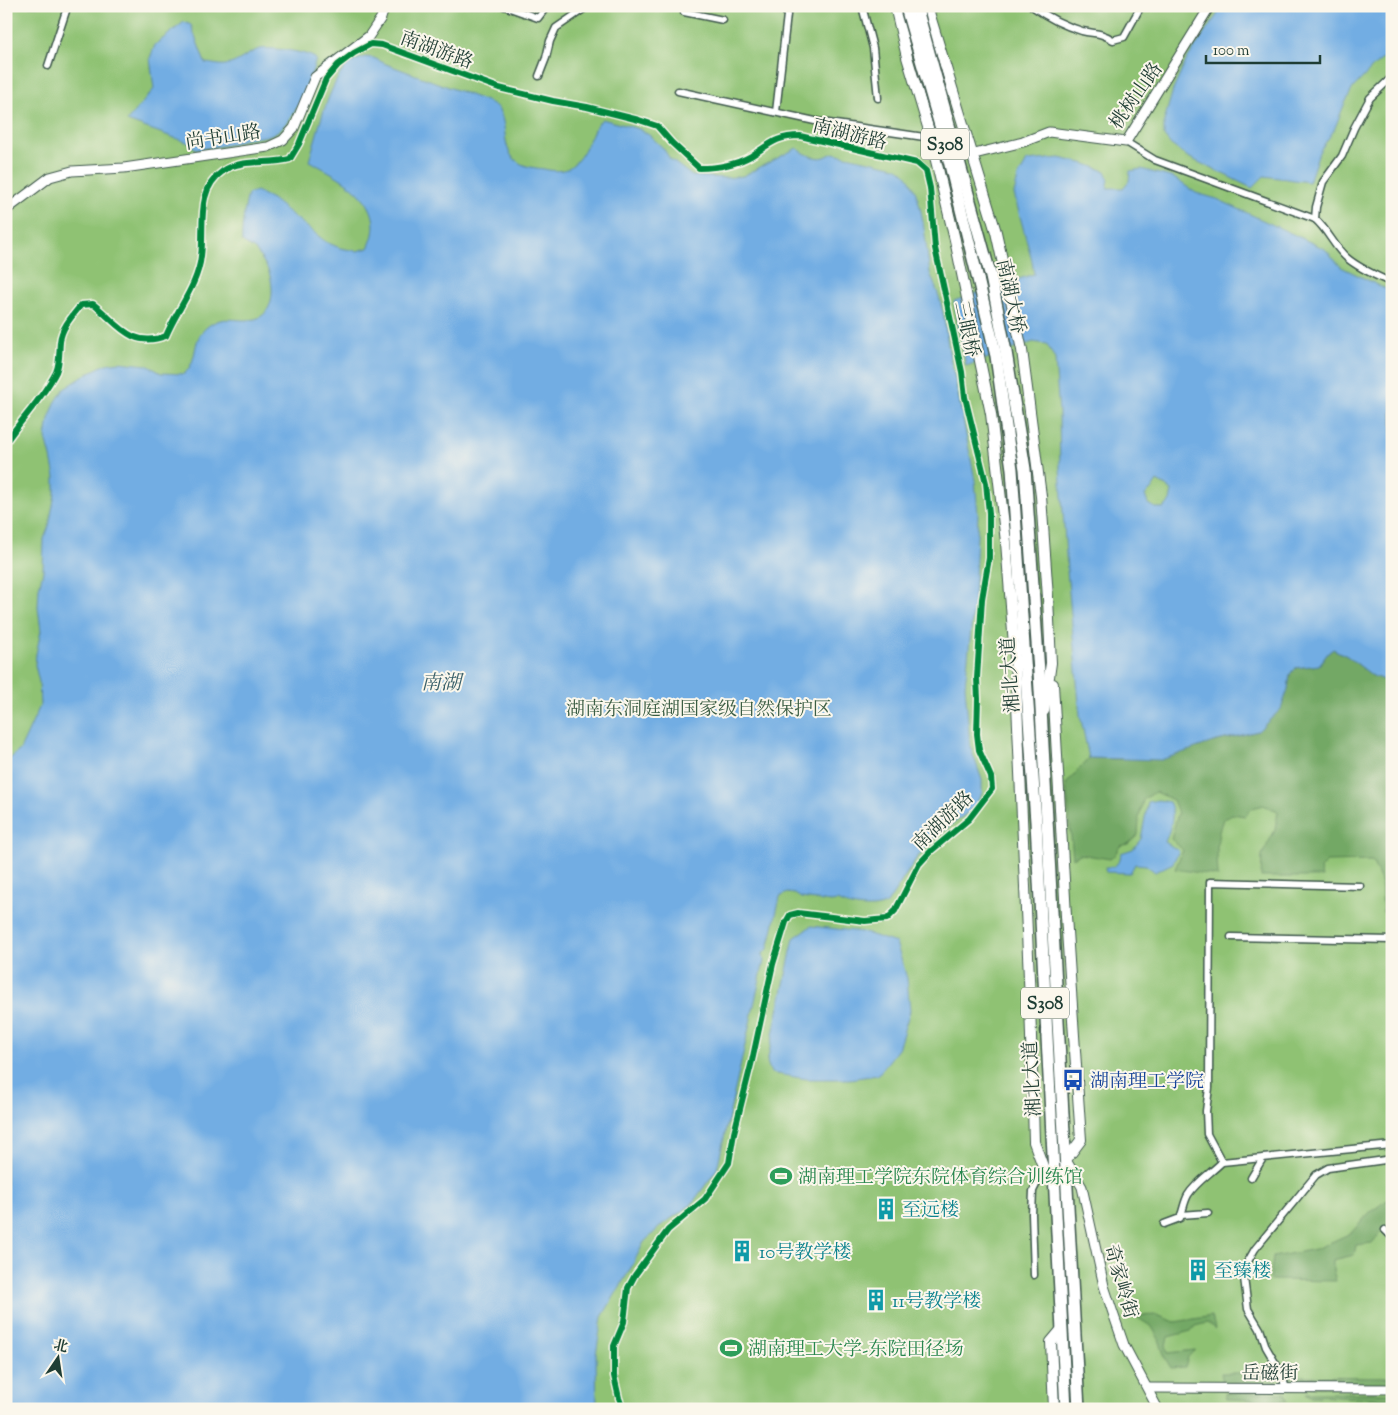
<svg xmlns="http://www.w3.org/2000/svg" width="1398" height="1415" font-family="'Sorts Mill Goudy','Noto Serif SC',serif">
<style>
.green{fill:#8fc273;stroke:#578054}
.forest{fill:#73a865;stroke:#49724c}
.water{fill:#72ade3;stroke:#48758c;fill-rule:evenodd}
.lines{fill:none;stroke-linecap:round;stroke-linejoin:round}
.street-casing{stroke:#3e574c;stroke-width:9}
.secondary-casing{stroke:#3e574c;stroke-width:11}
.primary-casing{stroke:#3e574c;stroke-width:12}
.highway-casing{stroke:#3e574c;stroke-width:14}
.street{stroke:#fff;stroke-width:6}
.secondary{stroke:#fff;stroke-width:9}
.primary{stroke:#fff;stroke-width:10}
.highway{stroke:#fff;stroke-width:11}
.highway-bridge-casing{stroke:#3e574c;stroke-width:14;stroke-linecap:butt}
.highway-bridge{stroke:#fff;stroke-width:11}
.cycleway-casing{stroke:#fbf7ec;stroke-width:9}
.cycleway{stroke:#00873e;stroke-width:6}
.labels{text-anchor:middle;stroke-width:4;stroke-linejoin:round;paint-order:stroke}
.shield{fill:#fbf7ec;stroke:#61756b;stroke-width:1}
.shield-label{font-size:18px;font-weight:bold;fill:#1f3d34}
.street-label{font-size:19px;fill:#1f3d34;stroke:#fbf7ec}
.park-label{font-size:19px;fill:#3b5e44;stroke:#fbf7ec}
.transit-label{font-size:19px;fill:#164399;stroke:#fbf7ec;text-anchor:start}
.leisure-label{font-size:19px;fill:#27864d;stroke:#fbf7ec;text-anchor:start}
.culture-label{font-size:19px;fill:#0d838f;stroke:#fbf7ec;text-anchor:start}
.water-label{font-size:20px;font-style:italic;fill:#385f69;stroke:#fbf7ec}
</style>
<rect width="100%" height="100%" fill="#fbf7ec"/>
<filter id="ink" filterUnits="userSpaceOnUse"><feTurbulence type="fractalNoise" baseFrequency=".02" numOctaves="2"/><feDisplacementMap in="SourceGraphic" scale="10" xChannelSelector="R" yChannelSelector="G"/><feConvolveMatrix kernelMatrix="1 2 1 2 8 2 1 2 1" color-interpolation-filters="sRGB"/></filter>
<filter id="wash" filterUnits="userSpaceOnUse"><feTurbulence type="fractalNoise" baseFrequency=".0096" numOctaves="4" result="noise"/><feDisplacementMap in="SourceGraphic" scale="20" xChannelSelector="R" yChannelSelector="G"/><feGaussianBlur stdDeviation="1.12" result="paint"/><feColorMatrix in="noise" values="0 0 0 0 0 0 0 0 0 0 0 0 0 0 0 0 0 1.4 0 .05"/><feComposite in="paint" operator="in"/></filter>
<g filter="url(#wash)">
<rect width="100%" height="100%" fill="#f0ebd3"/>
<rect class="green" x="6" y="6" width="1386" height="1403"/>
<g class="forest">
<path d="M1333 649 1347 656 1373 676 1392 683V920L1383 912 1381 881 1372 861 1327 862 1320 869 1322 877H1261L1262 855 1275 830 1278 811 1263 805 1253 808 1245 816 1232 814 1223 819C1215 840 1217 854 1218 876L1175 869 1183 850 1171 839 1178 813 1173 800 1155 792 1143 800 1139 817 1138 835 1128 844 1120 846 1114 856 1110 859 1080 854 1073 858 1066 784 1089 758 1120 759 1213 742 1258 731 1288 689 1290 674 1295 668 1319 665 1328 653Z"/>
<polygon points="1389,1199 1392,1202 1392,1219 1372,1243 1356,1245 1354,1255 1333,1260 1333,1270 1336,1281 1270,1280 1273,1257 1316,1249 1351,1233 1370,1212"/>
<polygon points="1157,1315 1175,1322 1212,1316 1215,1329 1207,1323 1195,1326 1191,1331 1168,1337 1166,1345 1168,1353 1195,1350 1188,1357 1185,1367 1171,1368 1165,1358 1159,1339 1152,1327 1135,1316"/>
<polygon points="1221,1373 1274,1373 1277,1384 1223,1383"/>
<polygon points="1290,1376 1392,1377 1392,1387 1292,1386"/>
<polygon points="1225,1393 1285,1393 1287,1401 1226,1399"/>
<polygon points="1306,1393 1392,1393 1392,1399 1310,1396"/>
</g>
<g class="water">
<polygon points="1223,6 1392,6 1392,51 1374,66 1353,88 1344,105 1334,130 1319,152 1309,182 1264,176 1252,188 1188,157 1171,145 1164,136 1164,121 1173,90 1187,59"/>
<path d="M184 22 191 25 205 63C211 63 219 66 225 65 238 64 248 52 260 49 271 47 309 52 316 59 310 81 295 121 276 132 267 138 256 137 246 139 241 140 236 143 231 144 220 147 208 147 197 150L189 143 127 121 154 89 150 58 155 45Z"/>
<path d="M365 57 374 58 386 64 486 101C490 103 496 105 498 109 509 125 500 150 518 162 525 167 536 168 544 169 552 171 564 172 570 167 587 156 589 132 602 119L639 129 649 135 663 148 670 159 692 176 726 178 743 176 797 148C804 154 816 160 825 157 828 156 830 154 833 153L896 167C924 179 925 246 930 273 932 279 935 285 937 291 940 298 941 306 943 313 947 333 948 354 954 374L975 480 978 514 974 601 965 686 970 746 982 780V793L976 804 966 814 935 837 916 859 887 904C875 911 850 908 837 901L831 902 801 898 795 894 787 893 780 897 768 949 763 953 764 961 717 1169 691 1205 663 1224 644 1242 632 1266 602 1317 596 1355 597 1409H6V762L20 750 40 706 39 682 35 665 36 654 41 631 38 607 39 588 43 571 44 539 49 526 55 494V477L51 457 46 438 49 419 55 403 64 389 92 371 106 364 119 362 147 365 161 373 184 374C200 359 190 341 207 327 224 313 236 323 255 319 276 314 275 281 266 266 263 261 259 254 255 250 251 247 246 245 242 242 241 230 245 205 248 194L256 191 272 199 326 242 340 248 357 251 368 248C391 203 342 178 309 161 317 136 328 83 348 65 353 61 359 59 365 57Z"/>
<path d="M1059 158 1086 164 1105 171 1109 180 1107 188H1123L1129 181 1130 171 1141 169 1174 178 1196 193 1217 199 1325 249 1341 267 1392 292V683L1373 676 1347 656 1333 649 1328 653 1319 665 1295 668 1290 674 1288 689 1281 709 1258 731 1213 742 1161 760 1089 758 1080 715 1067 570 1060 468 1059 413 1055 359 1047 344 1033 342 966 366 954 301 1034 274 1032 261 1014 194 1018 177 1027 161ZM1157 481 1166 486 1172 491 1170 501 1164 508H1155L1148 504 1145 495 1151 490Z"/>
<path d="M1158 800 1169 802C1176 815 1170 829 1165 842L1179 851 1173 863 1155 872 1146 865 1135 864 1130 873 1106 872 1105 867H1114L1120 860 1121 853 1133 849 1141 839 1148 802Z"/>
<polygon points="811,926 862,932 896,943 907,978 910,1011 898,1049 878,1075 849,1079 807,1079 771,1073 767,1062 794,938"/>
</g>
</g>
<g filter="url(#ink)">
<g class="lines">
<g class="street-casing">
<g id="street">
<polyline points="504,6 538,18 547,6"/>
<polyline points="685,6 684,12 723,20"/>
<polyline points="862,6 873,48 878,98"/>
<path d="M1032 6C1047 17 1065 26 1082 31 1096 34 1100 32 1113 40L1124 37 1141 6"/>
<polyline points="928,10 939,6"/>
<polyline points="48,66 66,11 65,6"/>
<polyline points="539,76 546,58 550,41 556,28 588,6"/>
<polyline points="678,91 815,121 931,138"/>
<polyline points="776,112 788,6"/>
<path d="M1126 142 1155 160 1315 219C1328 230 1334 247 1347 258 1360 269 1377 276 1392 283"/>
<polyline points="1315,219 1316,207 1323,182 1342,156 1354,128 1370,98 1392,77"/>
<polyline points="1231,937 1392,940"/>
<polyline points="1222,1162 1207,1134 1206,1111 1209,1088 1210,882 1360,886"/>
<polyline points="1251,1178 1263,1158"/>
<polyline points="1181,1215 1208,1213"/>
<path d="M1164 1224 1180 1218C1183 1211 1184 1202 1188 1195 1196 1182 1211 1173 1222 1162L1392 1145"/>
<polyline points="1385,1230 1392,1237"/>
<polyline points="1034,1275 1032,1214 1033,1191 1044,1169"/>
<polyline points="1286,1388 1280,1371 1266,1347 1260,1329 1248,1309 1243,1270 1255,1249 1316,1175 1328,1168 1392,1159"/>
</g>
</g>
<g class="secondary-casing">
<g id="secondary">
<polyline points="954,159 1023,142 1049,132 1126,142 1210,6"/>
<polyline points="6,210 50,177 72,171 124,168 268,147 283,140 294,128 315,77 369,36 381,18 385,6"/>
<polyline points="1066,1160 1082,1187 1104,1286 1113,1313 1124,1345 1158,1409"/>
<polyline points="1148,1388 1392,1389"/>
</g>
</g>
<g class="primary-casing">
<g id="primary">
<polyline points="895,6 907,57 928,127 955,240 991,414 1006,542 1015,658 1030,1001 1034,1142 1044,1169 1054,1182"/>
<polyline points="927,6 996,232 1022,350 1041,496 1048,598 1051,663 1044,711"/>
<polyline points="1053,684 1066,916 1081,1140 1066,1160"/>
<polyline points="1054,1409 1051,1342 1062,1329"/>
</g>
</g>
<g class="highway-casing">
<g id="highway">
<polyline points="991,277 1006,352 1025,469 1039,672 1079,1409"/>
<polyline points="978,279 996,356 1012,469 1036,822 1066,1409"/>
</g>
</g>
<use href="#street" class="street"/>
<use href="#secondary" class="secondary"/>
<use href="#primary" class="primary"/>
<use href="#highway" class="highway"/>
<g class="highway-bridge-casing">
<g id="highway-bridge">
<polyline points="917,9 991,277"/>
<polyline points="907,11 943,136 978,279"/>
</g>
</g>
<use href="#highway-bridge" class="highway-bridge"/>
<g class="cycleway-casing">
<path id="cycleway" d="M6 442C22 418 43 398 56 372 60 363 59 352 60 342 61 328 73 315 81 305L93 304C118 323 130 349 166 336 177 309 198 285 201 256 205 228 195 190 223 171 242 158 269 165 290 159L299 144 326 79 338 65 354 53 371 44 382 45 499 88 553 101 587 107 639 120 657 126 672 143 699 168C717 168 735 165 751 156 770 144 777 136 800 136L917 163 926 171 930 188 935 248 962 372 965 397 986 483 989 513V558L982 599 977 678 978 699 977 734 979 750 991 777 992 789 969 819 931 851 919 864 895 911 887 919 865 921 798 913 790 915 786 922 773 964 752 1061 734 1133 729 1163 705 1199 668 1230 635 1275 628 1288 624 1322 614 1346V1376L619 1398 623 1409"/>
</g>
<use href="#cycleway" class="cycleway"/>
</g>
</g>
<defs>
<g id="bus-bare" transform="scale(1.725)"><path d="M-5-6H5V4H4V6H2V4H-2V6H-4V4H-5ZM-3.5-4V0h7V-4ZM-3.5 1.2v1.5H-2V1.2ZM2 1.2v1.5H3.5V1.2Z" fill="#1a4fb4" stroke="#fbf7ec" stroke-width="2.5" paint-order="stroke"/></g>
<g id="stadium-bare" transform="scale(1.725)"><path d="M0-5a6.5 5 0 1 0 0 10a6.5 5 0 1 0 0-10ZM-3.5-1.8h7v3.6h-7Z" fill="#2e9e5b" stroke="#fbf7ec" stroke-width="2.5" paint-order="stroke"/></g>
<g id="building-bare" transform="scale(1.725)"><path d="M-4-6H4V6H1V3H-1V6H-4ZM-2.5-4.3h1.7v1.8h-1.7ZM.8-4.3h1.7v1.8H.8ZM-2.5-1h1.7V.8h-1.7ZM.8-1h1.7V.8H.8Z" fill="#0f9aa8" stroke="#fbf7ec" stroke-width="2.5" paint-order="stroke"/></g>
</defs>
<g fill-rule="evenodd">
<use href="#bus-bare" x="1073" y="1080"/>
<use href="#stadium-bare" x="781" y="1176"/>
<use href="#building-bare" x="886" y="1209"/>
<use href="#building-bare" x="742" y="1251"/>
<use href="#building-bare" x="1198" y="1270"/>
<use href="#building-bare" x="876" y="1300"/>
<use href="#stadium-bare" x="731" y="1348"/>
</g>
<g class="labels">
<g class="shield">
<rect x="921" y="128.5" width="48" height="31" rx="4"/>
<rect x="1021" y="987.5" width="48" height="31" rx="4"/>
</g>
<g class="shield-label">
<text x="945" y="150">S308</text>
<text x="1045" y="1009">S308</text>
</g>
<g class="street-label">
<text transform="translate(437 49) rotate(20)" y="7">南湖游路</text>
<text transform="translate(1135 95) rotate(-55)" y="7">桃树山路</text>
<text transform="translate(850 133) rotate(14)" y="7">南湖游路</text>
<text transform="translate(223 136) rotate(-9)" y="7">尚书山路</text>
<text transform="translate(1012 296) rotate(78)" y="7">南湖大桥</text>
<text transform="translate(968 329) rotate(78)" y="7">三眼桥</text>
<text transform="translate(1009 675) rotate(-94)" y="7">湘北大道</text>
<text transform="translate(942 820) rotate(-44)" y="7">南湖游路</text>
<text transform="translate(1031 1079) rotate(-93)" y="7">湘北大道</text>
<text transform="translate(1122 1281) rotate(74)" y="7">奇家岭街</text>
<text x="1270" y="1379">岳磁街</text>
</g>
<g class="park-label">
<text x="699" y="715">湖南东洞庭湖国家级自然保护区</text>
</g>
<g class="transit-label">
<text x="1090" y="1087">湖南理工学院</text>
</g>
<g class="leisure-label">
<text x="798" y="1183">湖南理工学院东院体育综合训练馆</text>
<text x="748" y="1355">湖南理工大学-东院田径场</text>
</g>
<g class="culture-label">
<text x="902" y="1216">至远楼</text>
<text x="759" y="1258">10号教学楼</text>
<text x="1214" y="1277">至臻楼</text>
<text x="892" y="1307">11号教学楼</text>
</g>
<g class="water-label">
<text x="441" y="689">南湖</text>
</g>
</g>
<rect width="1398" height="1415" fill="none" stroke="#fbf7ec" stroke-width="25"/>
<g transform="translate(58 1358) rotate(13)" stroke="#fbf7ec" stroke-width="4" paint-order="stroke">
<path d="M0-4L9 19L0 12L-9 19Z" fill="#1f3d34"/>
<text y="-8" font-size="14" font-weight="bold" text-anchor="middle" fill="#1f3d34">北</text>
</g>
<path d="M1206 55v8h114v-8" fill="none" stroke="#1f3d34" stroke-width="2.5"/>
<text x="1213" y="55" font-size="15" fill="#1f3d34" stroke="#fbf7ec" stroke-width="4" paint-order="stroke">100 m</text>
</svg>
